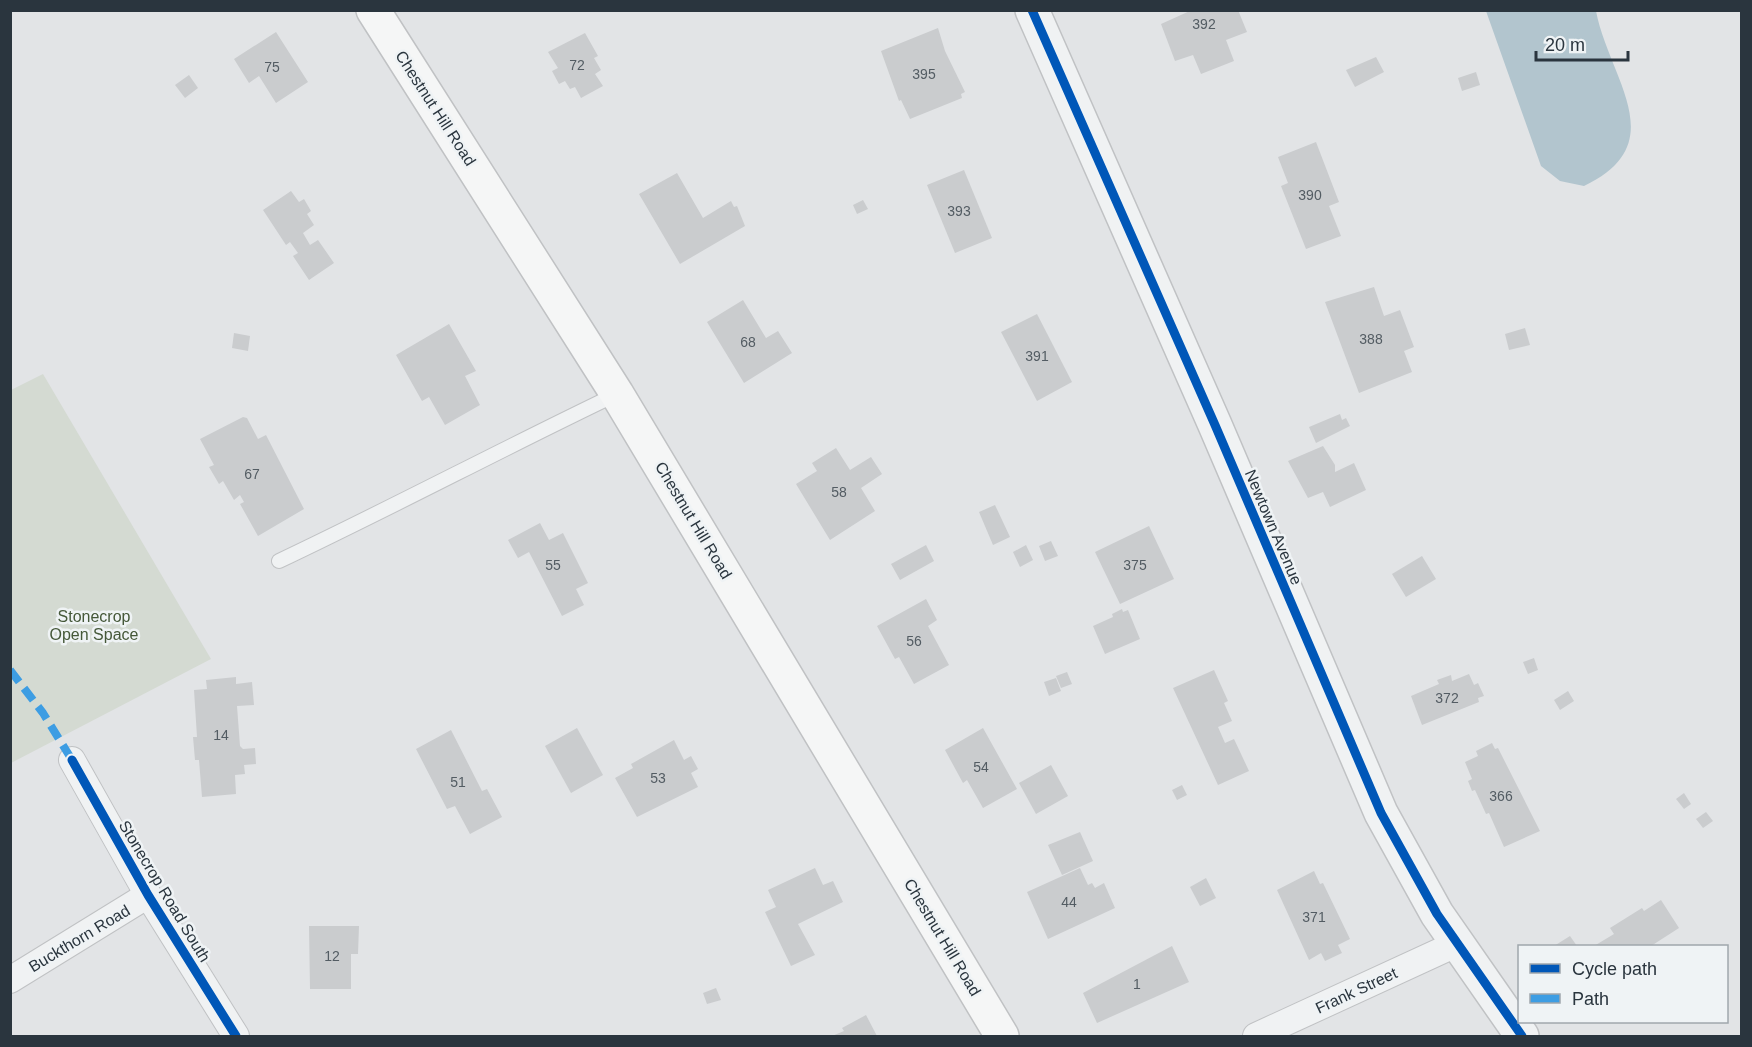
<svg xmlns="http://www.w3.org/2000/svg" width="1752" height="1047" font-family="Helvetica,sans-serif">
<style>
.green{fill:#d4dad2}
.water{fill:#b2c5ce}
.building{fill:#caccce}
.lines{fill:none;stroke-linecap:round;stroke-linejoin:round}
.service-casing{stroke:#c0c2c4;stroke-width:16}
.minor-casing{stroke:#c0c2c4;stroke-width:28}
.tertiary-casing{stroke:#c0c2c4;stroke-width:36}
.secondary-casing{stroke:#c0c2c4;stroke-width:36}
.service{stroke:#f0f2f3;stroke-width:14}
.minor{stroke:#f0f2f3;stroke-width:26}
.tertiary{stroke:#f0f2f3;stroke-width:33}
.secondary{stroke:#f5f6f6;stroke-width:33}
.quiet{stroke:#3d9de3;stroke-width:8;stroke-dasharray:15 8;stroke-linecap:butt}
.cycleway-casing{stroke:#eff3f5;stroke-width:13}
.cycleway{stroke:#0057b8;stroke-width:9}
.labels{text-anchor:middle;stroke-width:5;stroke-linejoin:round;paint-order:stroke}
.number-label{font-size:14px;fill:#535c63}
.street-label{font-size:16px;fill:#2a353e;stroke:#eff3f5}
.park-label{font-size:16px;fill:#455839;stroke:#eff3f5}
</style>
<rect width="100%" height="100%" fill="#e2e4e6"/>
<polygon class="green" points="43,374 211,659 11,763 11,390"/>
<path class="water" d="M1486 11H1596C1609 79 1674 143 1584 186L1560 181 1541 166Z"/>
<g class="building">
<polygon points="1192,10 1238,10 1247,32 1226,40 1234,61 1201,74 1193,55 1175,61 1161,24"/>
<polygon points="938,28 945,51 965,92 961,94 962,98 910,119 901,100 899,101 881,51"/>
<polygon points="276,32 308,82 276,103 259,76 249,83 234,59"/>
<polygon points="585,33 598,56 594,58 601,70 595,74 603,86 581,98 575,87 570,89 565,81 559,84 552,71 558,68 548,52"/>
<polygon points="1376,57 1384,72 1355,87 1346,70"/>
<polygon points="1476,72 1480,85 1462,91 1458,78"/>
<polygon points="189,75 198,88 185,98 175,85"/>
<polygon points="1316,142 1339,202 1329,206 1341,236 1306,249 1281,186 1288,183 1278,157"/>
<polygon points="964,170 992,238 955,253 927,185"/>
<polygon points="677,173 703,218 731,201 734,207 737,206 745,226 680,264 639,194"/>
<polygon points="291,191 299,202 304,199 311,211 307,214 314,225 303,233 310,245 318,240 334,263 309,280 293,256 298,253 290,242 286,245 263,210"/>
<polygon points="863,200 868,209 857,214 853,205"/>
<polygon points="1374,287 1384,316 1400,310 1414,347 1404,351 1412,372 1359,393 1325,302"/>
<polygon points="743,300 766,338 778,331 792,353 744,383 707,322"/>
<polygon points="1037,314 1072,382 1037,401 1001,332"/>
<polygon points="449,324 476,371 465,376 480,405 445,425 429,397 422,401 396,355"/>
<polygon points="1525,328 1530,345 1509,350 1505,334"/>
<polygon points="234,333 250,336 248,351 232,348"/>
<polygon points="1340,414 1342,420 1346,418 1350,426 1316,443 1309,427"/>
<polygon points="243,417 247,418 258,439 266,435 304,509 258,536 240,504 244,502 240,495 234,500 223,481 219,484 209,467 214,465 200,439"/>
<polygon points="1323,446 1335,465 1335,472 1354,463 1366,490 1330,507 1323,492 1308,498 1288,461"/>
<polygon points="836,448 850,470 871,457 882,474 861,488 875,511 830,540 796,484 817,471 812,463"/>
<polygon points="995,505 1010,537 993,545 979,512"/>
<polygon points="540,523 549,540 563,533 588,583 576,589 584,605 562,616 529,552 518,558 508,540"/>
<polygon points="1149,526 1174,579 1120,604 1095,552"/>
<polygon points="1051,541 1058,556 1045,561 1039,546"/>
<polygon points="926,545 934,561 900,580 891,564"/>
<polygon points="1026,545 1033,560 1020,567 1013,552"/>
<polygon points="1422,556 1436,579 1406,597 1392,574"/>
<polygon points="926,599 937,620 928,626 949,665 914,684 899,657 895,659 877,626"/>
<polygon points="1122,609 1123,612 1128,610 1140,639 1105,654 1093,626 1113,617 1112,614"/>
<polygon points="1534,658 1538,670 1528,674 1523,662"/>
<polygon points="1214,670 1228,701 1224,703 1232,721 1218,727 1225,743 1234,739 1249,771 1218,785 1173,688"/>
<polygon points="1067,672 1072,684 1061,688 1056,676"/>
<polygon points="1469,674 1474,685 1478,683 1484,696 1478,698 1479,702 1422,725 1411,696 1439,684 1437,680 1451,675 1452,681"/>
<polygon points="236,677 236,684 252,682 254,705 237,706 240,746 243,749 255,748 256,764 244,765 245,774 235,775 236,794 202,797 199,760 195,760 193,737 197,737 194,690 207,689 206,680"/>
<polygon points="1056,678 1061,691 1049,696 1044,682"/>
<polygon points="1568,691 1574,701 1560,710 1554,700"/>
<polygon points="577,728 603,775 571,793 545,746"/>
<polygon points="983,728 1017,789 983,808 967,780 963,783 945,750"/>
<polygon points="451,730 482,791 487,789 502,817 470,834 455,806 447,809 416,749"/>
<polygon points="674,740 684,760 691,756 698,769 691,773 698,787 637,817 615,778 633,768 631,764"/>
<polygon points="1492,743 1495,749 1498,748 1540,831 1504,847 1489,813 1486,814 1475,790 1472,791 1468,781 1472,779 1465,762 1478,756 1476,751"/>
<polygon points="1051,765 1068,796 1036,814 1019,783"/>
<polygon points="1182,785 1187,795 1177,800 1172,790"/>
<polygon points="1684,793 1691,804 1684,809 1676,799"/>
<polygon points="1706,812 1713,821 1703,828 1696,819"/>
<polygon points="1080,832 1093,861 1062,875 1048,845"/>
<polygon points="815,868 823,885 833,881 843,902 798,924 815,955 791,966 765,912 776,907 768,890"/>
<polygon points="1080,868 1088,885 1092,883 1095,888 1104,883 1115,908 1048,939 1027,892"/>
<polygon points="1314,871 1320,884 1323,883 1350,939 1338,945 1342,953 1325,961 1321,953 1309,960 1277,890"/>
<polygon points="1206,878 1216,898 1200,906 1190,887"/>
<polygon points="1661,900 1679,928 1651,946 1594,946 1614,934 1610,928 1642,908 1644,911"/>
<polygon points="309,926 359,926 358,954 351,954 351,989 310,989"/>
<polygon points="1570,936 1577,946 1554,946"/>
<polygon points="1172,946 1189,982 1097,1023 1083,993"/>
<polygon points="716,988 721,1000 707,1004 703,993"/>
<polygon points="866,1015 877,1036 832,1036 844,1031 842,1028"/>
</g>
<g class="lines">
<g class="service-casing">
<path id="service" d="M279 561C393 507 504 448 617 394"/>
</g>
<g class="minor-casing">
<g id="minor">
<polyline points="72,760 148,895 236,1036"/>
<polyline points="10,980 148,895"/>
<polyline points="1256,1036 1456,944"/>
</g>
</g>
<g class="tertiary-casing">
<polyline id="tertiary" points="1032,10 1215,425 1381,813 1437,914 1522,1036"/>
</g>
<g class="secondary-casing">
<polyline id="secondary" points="373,10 617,394 1002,1036"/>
</g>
<use href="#service" class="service"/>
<use href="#minor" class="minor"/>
<use href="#tertiary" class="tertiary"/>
<use href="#secondary" class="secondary"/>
<polyline class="quiet" points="10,670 43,713 72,760"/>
<g class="cycleway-casing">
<g id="cycleway">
<polyline points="1032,10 1215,425 1381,813 1437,914 1522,1036"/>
<polyline points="72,760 148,895 236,1036"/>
</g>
</g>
<use href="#cycleway" class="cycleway"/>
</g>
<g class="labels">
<g class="number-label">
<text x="1204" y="29">392</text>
<text x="577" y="70">72</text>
<text x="272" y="72">75</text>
<text x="924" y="79">395</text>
<text x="1310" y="200">390</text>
<text x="959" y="216">393</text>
<text x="1371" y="344">388</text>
<text x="748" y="347">68</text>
<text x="1037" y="361">391</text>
<text x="252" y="479">67</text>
<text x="839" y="497">58</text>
<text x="553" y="570">55</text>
<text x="1135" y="570">375</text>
<text x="914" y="646">56</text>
<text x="1447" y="703">372</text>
<text x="221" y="740">14</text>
<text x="981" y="772">54</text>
<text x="658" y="783">53</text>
<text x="458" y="787">51</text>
<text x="1501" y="801">366</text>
<text x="1069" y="907">44</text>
<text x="1314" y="922">371</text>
<text x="332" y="961">12</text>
<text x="1137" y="989">1</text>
</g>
<g class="street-label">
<text transform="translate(436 108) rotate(57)" y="6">Chestnut Hill Road</text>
<text transform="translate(694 520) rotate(59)" y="6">Chestnut Hill Road</text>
<text transform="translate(1274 527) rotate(67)" y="6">Newtown Avenue</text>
<text transform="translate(165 891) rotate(59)" y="6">Stonecrop Road South</text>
<text transform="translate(943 937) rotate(59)" y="6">Chestnut Hill Road</text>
<text transform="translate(79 938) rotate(-31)" y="6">Buckthorn Road</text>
<text transform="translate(1356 990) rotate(-25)" y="6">Frank Street</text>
</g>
<g class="park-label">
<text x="94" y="622">Stonecrop<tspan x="94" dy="18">Open Space</tspan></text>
</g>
</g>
<rect width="1752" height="1047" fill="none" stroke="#2a353e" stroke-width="24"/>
<rect x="1518" y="945" width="210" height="78" fill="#eff3f5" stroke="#a0a7ac" stroke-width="1.5"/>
<rect x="1530" y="964" width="30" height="9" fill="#0057b8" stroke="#a0a7ac" stroke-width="1.5"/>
<text x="1572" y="975" font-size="18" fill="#2a353e">Cycle path</text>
<rect x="1530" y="994" width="30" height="9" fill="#3d9de3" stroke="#a0a7ac" stroke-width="1.5"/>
<text x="1572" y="1005" font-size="18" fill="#2a353e">Path</text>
<path d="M1536 51v9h92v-9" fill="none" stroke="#2a353e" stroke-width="3"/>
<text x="1545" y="51" font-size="18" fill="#2a353e" stroke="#eff3f5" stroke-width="4.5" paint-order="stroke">20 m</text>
</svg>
